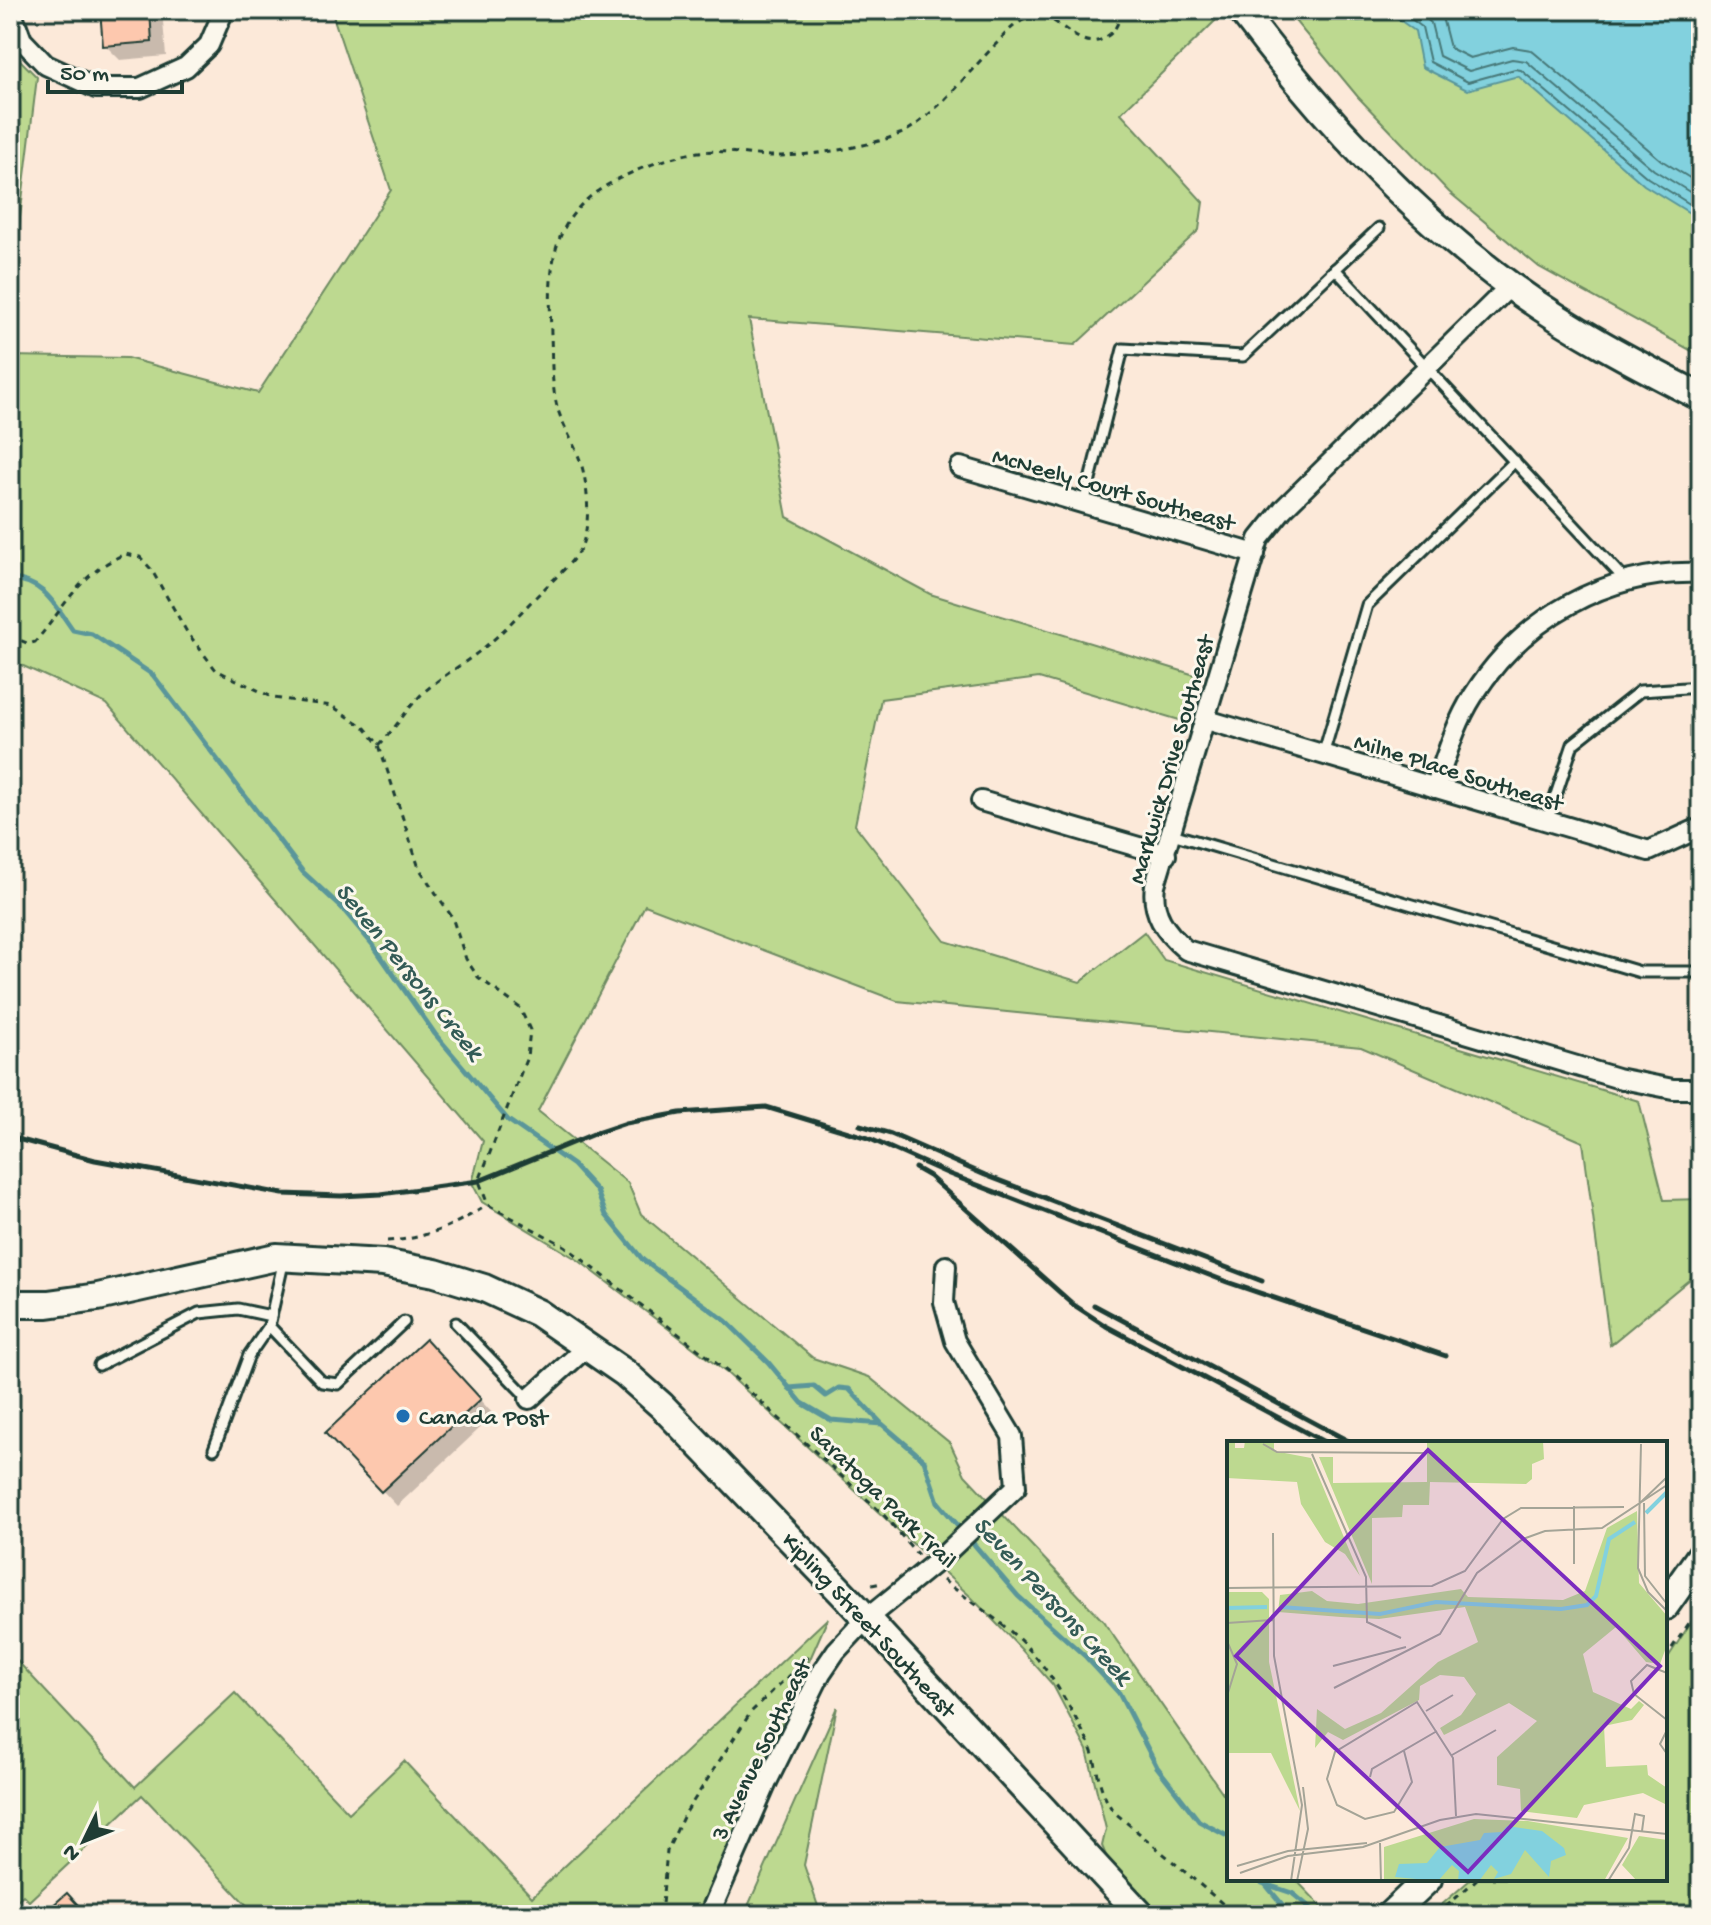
<svg xmlns="http://www.w3.org/2000/svg" width="1711" height="1925" font-family="'Gochi Hand',sans-serif">
<style>
.green{fill:#bdd990;stroke:#6e8b62;stroke-width:2}
.water{fill:#82d1de;stroke:#5a969a;stroke-width:2}
.shadow{fill:#0003}
.lines{fill:none;stroke-linecap:round;stroke-linejoin:round}
.shore{stroke:#477878;stroke-width:2}
.stream{stroke:#5a969a;stroke-width:5}
.building{fill:#fdc8ae;stroke:#1f3d34;stroke-width:2}
.lane-casing{stroke:#1f3d34;stroke-width:15}
.street-casing{stroke:#1f3d34;stroke-width:24}
.secondary-casing{stroke:#1f3d34;stroke-width:32}
.path{stroke:#1f3d34;stroke-width:3;stroke-dasharray:6 6;stroke-linecap:butt}
.lane{stroke:#fbf7ec;stroke-width:9}
.street{stroke:#fbf7ec;stroke-width:18}
.secondary{stroke:#fbf7ec;stroke-width:26}
.rail{stroke:#1f3d34;stroke-width:5}
.poi-dot{fill:#1f6fb2;stroke:#fbf7ec;stroke-width:3}
.labels{text-anchor:middle;stroke-width:6;stroke-linejoin:round;paint-order:stroke}
.street-label{font-size:24px;fill:#1f3d34;stroke:#fbf7ec}
.poi-label{font-size:24px;fill:#1f3d34;stroke:#fbf7ec;text-anchor:start}
.water-label{font-size:26px;font-style:italic;fill:#335b56;stroke:#fbf7ec}
.inset-river{fill:none;stroke:#82d1de;stroke-width:4}
.inset-road{fill:none;stroke:#a4a497;stroke-width:2}
.view{fill:#7b2cbf;fill-opacity:0.15;stroke:#7b2cbf;stroke-width:4}
.inset-edge{fill:none;stroke:#1f3d34;stroke-width:4}
</style>
<rect width="100%" height="100%" fill="#fce9d9"/>
<filter id="ink" filterUnits="userSpaceOnUse"><feTurbulence type="fractalNoise" baseFrequency=".0125" numOctaves="2"/><feDisplacementMap in="SourceGraphic" scale="16" xChannelSelector="R" yChannelSelector="G"/><feConvolveMatrix kernelMatrix="1 2 1 2 8 2 1 2 1" color-interpolation-filters="sRGB"/></filter>
<g filter="url(#ink)">
<g class="green">
<polygon points="331,10 1211,10 1217,19 1121,113 1203,202 1199,230 1075,345 749,319 787,517 930,594 1198,676 1186,722 1039,678 881,699 855,825 945,941 1080,982 1144,932 1164,960 1639,1101 1664,1200 1701,1199 1701,1270 1610,1345 1583,1142 1361,1047 897,1001 645,905 538,1111 628,1183 641,1214 813,1358 869,1377 950,1443 965,1475 1103,1621 1229,1802 1229,1879 1295,1879 1330,1915 1161,1915 1107,1858 1102,1846 1106,1829 1087,1750 1053,1685 1021,1649 971,1597 728,1374 578,1260 482,1202 472,1183 483,1141 107,704 10,660 10,356 127,358 258,393 391,190"/>
<polygon points="1286,10 1701,10 1701,356 1539,267 1449,192 1358,97"/>
<polygon points="10,50 37,77 10,300"/>
<polygon points="1701,1607 1701,1915 1430,1915 1471,1879 1665,1879 1665,1662"/>
<polygon points="828,1618 698,1915 256,1915 142,1795 29,1901 23,1895 10,1906 10,1653 135,1787 235,1693 349,1813 404,1761 532,1897"/>
<polygon points="837,1707 804,1865 821,1915 744,1915"/>
</g>
<path class="water" d="M1333 10H1701V220L1644 185 1518 76 1467 90 1422 67 1415 31 1390 13C1370 20 1349 28 1333 10Z"/>
<g class="shadow">
<polygon points="102,10 162,10 166,56 120,60 105,45"/>
<polygon points="440,1357 494,1415 397,1506 328,1433"/>
<polygon points="88,1904 99,1915 62,1915 81,1911"/>
</g>
<g class="lines">
<g class="shore">
<polyline points="1399,10 1422,27 1430,62 1468,82 1515,69 1521,70 1648,178 1701,211"/>
<polyline points="1417,10 1431,23 1439,56 1469,71 1512,59 1526,61 1654,170 1701,199"/>
<polyline points="1437,10 1443,21 1450,48 1470,58 1513,47 1531,50 1661,160 1701,185"/>
</g>
<g class="stream">
<path d="M10 579C43 580 55 605 73 630L92 634 153 675 303 872 342 908 373 945 435 1034 508 1120 573 1165 597 1191 606 1215 643 1260 726 1321 768 1362 802 1403 831 1420 882 1424 924 1460 938 1502 1018 1596 1086 1657 1119 1693 1157 1767 1199 1821 1229 1837"/>
<polyline points="789,1388 814,1386 826,1396 839,1388 849,1389 881,1423"/>
<polyline points="1261,1879 1291,1915"/>
<polyline points="1262,1883 1292,1893 1319,1915"/>
</g>
</g>
<g class="building">
<polygon points="100,10 150,10 152,42 103,46"/>
<polygon points="426,1339 481,1399 381,1492 325,1433"/>
<polygon points="67,1893 87,1915 59,1915 51,1907"/>
</g>
<g class="lines">
<g class="lane-casing">
<g id="lane">
<polyline points="1335,269 1626,581"/>
<polyline points="1084,504 1123,349 1243,356 1379,228"/>
<polyline points="1323,755 1367,605 1515,461"/>
<polyline points="1547,822 1573,744 1640,691 1701,687"/>
<polyline points="1172,834 1640,972 1701,972"/>
<polyline points="456,1323 529,1399"/>
<polyline points="269,1326 322,1382 338,1384 404,1322"/>
<polyline points="99,1365 199,1313 238,1309 271,1316"/>
<polyline points="214,1449 249,1355 269,1326 284,1259"/>
</g>
</g>
<g class="street-casing">
<g id="street">
<polyline points="11,10 22,40 46,65 96,88 140,88 186,67 209,45 224,10"/>
<path d="M1510 286 1283 509 1259 539 1155 885C1151 913 1165 932 1186 950L1617 1078 1673 1089H1701"/>
<polyline points="960,467 1255,554"/>
<polyline points="1207,720 1649,851 1695,830"/>
<path d="M1435 788C1446 757 1455 724 1473 696 1522 618 1608 569 1701 573"/>
<polyline points="981,801 1166,855"/>
<polyline points="529,1399 588,1346"/>
<polyline points="709,1915 768,1780 821,1673 836,1651 866,1619 941,1558 1016,1487 1012,1436 955,1341 944,1302 946,1266"/>
</g>
</g>
<g class="secondary-casing">
<g id="secondary">
<path d="M1241 10C1319 114 1407 210 1512 287 1571 330 1636 364 1701 397"/>
<polyline points="10,1304 48,1304 98,1297 276,1257 383,1263 435,1273 484,1288 538,1313 625,1373 662,1406 853,1604 1141,1915"/>
<polyline points="1665,1606 1701,1555"/>
<polyline points="1390,1915 1428,1879"/>
</g>
</g>
<g class="path">
<path d="M10 636 29 644 35 642C66 606 78 574 125 554L140 557 151 569 187 632 216 670 274 698 332 706 365 728 379 745 419 868 452 917 466 959 478 977 520 1008 530 1030 527 1057 479 1181 488 1205 565 1246 734 1377 883 1514 918 1555"/>
<path d="M379 745C395 729 408 707 424 692 443 675 466 663 486 646 507 629 525 607 545 588 557 576 575 561 582 545 591 522 588 486 581 463 575 445 564 428 558 410 551 386 552 359 551 334 549 273 547 219 609 184 636 169 668 157 698 152 726 149 754 157 781 156 816 155 867 147 900 134 931 121 971 69 997 43 1006 33 1017 20 1032 17 1060 10 1077 56 1106 37 1116 31 1120 21 1120 10"/>
<path d="M387 1241C427 1239 454 1225 488 1205"/>
<path d="M943 1580C970 1601 1000 1620 1025 1645 1051 1672 1069 1705 1086 1738 1100 1764 1095 1787 1114 1812L1223 1904 1229 1915"/>
<polyline points="872,1585 881,1583"/>
<polyline points="1665,1658 1701,1606"/>
<polyline points="661,1915 667,1851 683,1817 751,1712 808,1657"/>
<polyline points="1437,1915 1477,1879"/>
</g>
<use href="#lane" class="lane"/>
<use href="#street" class="street"/>
<use href="#secondary" class="secondary"/>
<g class="rail">
<polyline points="860,1125 891,1134 985,1175 1262,1281"/>
<polyline points="10,1137 95,1160 283,1194 341,1196 381,1194 479,1181 596,1133 626,1123 680,1113 766,1107 868,1138 949,1174 1227,1282 1446,1356"/>
<polyline points="915,1168 929,1176 1074,1305 1106,1326 1326,1443"/>
<polyline points="1094,1305 1352,1443"/>
</g>
</g>
</g>
<circle class="poi-dot" cx="403" cy="1416" r="8"/>
<g class="labels">
<g class="street-label">
<text transform="translate(1114 488) rotate(16)" y="8">McNeely Court Southeast</text>
<text transform="translate(1170 759) rotate(-74)" y="8">Markwick Drive Southeast</text>
<text transform="translate(1459 771) rotate(17)" y="8">Milne Place Southeast</text>
<text transform="translate(884 1496) rotate(44)" y="8">Saratoga Park Trail</text>
<text transform="translate(870 1624) rotate(47)" y="8">Kipling Street Southeast</text>
<text transform="translate(760 1749) rotate(-64)" y="8">3 Avenue Southeast</text>
</g>
<g class="poi-label">
<text x="419" y="1424">Canada Post</text>
</g>
<g class="water-label">
<text transform="translate(411 970) rotate(51)" y="9">Seven Persons Creek</text>
<text transform="translate(1054 1599) rotate(47)" y="9">Seven Persons Creek</text>
</g>
</g>
<g transform="translate(1227 1441)">
<rect width="440" height="440" fill="#fce9d9"/>
<path d="M0 0H8V7H17L18 0H47V10L84 17 133 135 118 113 98 101 74 63 70 41 0 37ZM200 0H316L317 18 305 23V38L299 43 203 41 202 64H176L175 76 145 77V143L92 16H106V42L200 41ZM410 70 412 142 440 175V204L433 223 419 221 389 186 356 213 366 251 404 268 412 260 417 264 405 279 377 285 379 326 420 324 421 334 440 347V364L416 352 357 364 350 377 294 370 293 348 270 344V316L310 280 282 262 217 294 213 287 234 274 249 253 237 236 213 234 193 245 192 259 116 299 101 291 88 307 90 268 118 288 154 272 211 221 251 201 238 166 152 178 114 176 51 171 53 154 85 150 100 160 131 163 234 148 241 156 336 159 358 150 380 87ZM0 151H35L42 158V221L73 370 44 312H0ZM247 378 301 380 401 397 377 440H157V406ZM412 395 440 399V440H410L395 424Z" fill="#bdd990"/>
<path d="M280 385 315 390 337 407 339 414 324 420 322 436 298 409 284 433 267 438 271 431 264 424 252 440H231L232 430 225 424 211 440 168 436 172 423 200 422 213 406 253 399 257 392 275 391Z" fill="#82d1de"/>
<path class="inset-river" d="M419 72 440 51M53 166 153 173 209 161 334 168 360 164 369 155 382 98 408 81M0 167 40 166"/>
<path class="inset-road" d="M36 3 50 11 198 12M414 3 411 127 421 151 440 170M85 13 139 136 140 181 174 197M413 62 440 36M417 62 418 135 440 163M46 92 47 215 75 364 64 440M347 123V65M0 147 205 145 238 130 276 78 294 67 397 66M0 182 46 179M0 200 10 223 0 255M106 225 179 206M440 232 420 224 404 240 407 253 440 279M107 247 213 193 250 132 296 98 318 90 375 87 440 44M199 270 226 254M440 289 433 303 440 313M177 310 185 341 167 371 138 378 110 364 100 338 108 311 190 261 226 317 229 375M225 314 269 289M143 336 145 328 210 290M153 402 154 440M10 425 61 410 140 402M13 432 61 415 136 406 213 379 249 373 440 393M70 440 81 388 76 346M381 440 402 407 408 373 417 375 415 390"/>
<path class="view" d="M201 9 433 225 241 431 9 215Z"/>
<rect width="440" height="440" class="inset-edge"/>
</g>
<rect width="1711" height="1925" fill="none" stroke="#fbf7ec" stroke-width="40"/>
<rect x="20" y="20" width="1671" height="1885" fill="none" stroke="#1f3d34" stroke-width="3" filter="url(#ink)"/>
<g transform="translate(84 1841) rotate(227)" stroke="#fbf7ec" stroke-width="6" paint-order="stroke">
<path d="M0-6L14 30L0 20L-14 30Z" fill="#1f3d34"/>
<text y="-12" font-size="22" font-weight="bold" text-anchor="middle" fill="#1f3d34">N</text>
</g>
<path d="M48 80v12h134v-12" fill="none" stroke="#1f3d34" stroke-width="4"/>
<text x="60" y="80" font-size="24" fill="#1f3d34" stroke="#fbf7ec" stroke-width="6" paint-order="stroke">50 m</text>
</svg>
